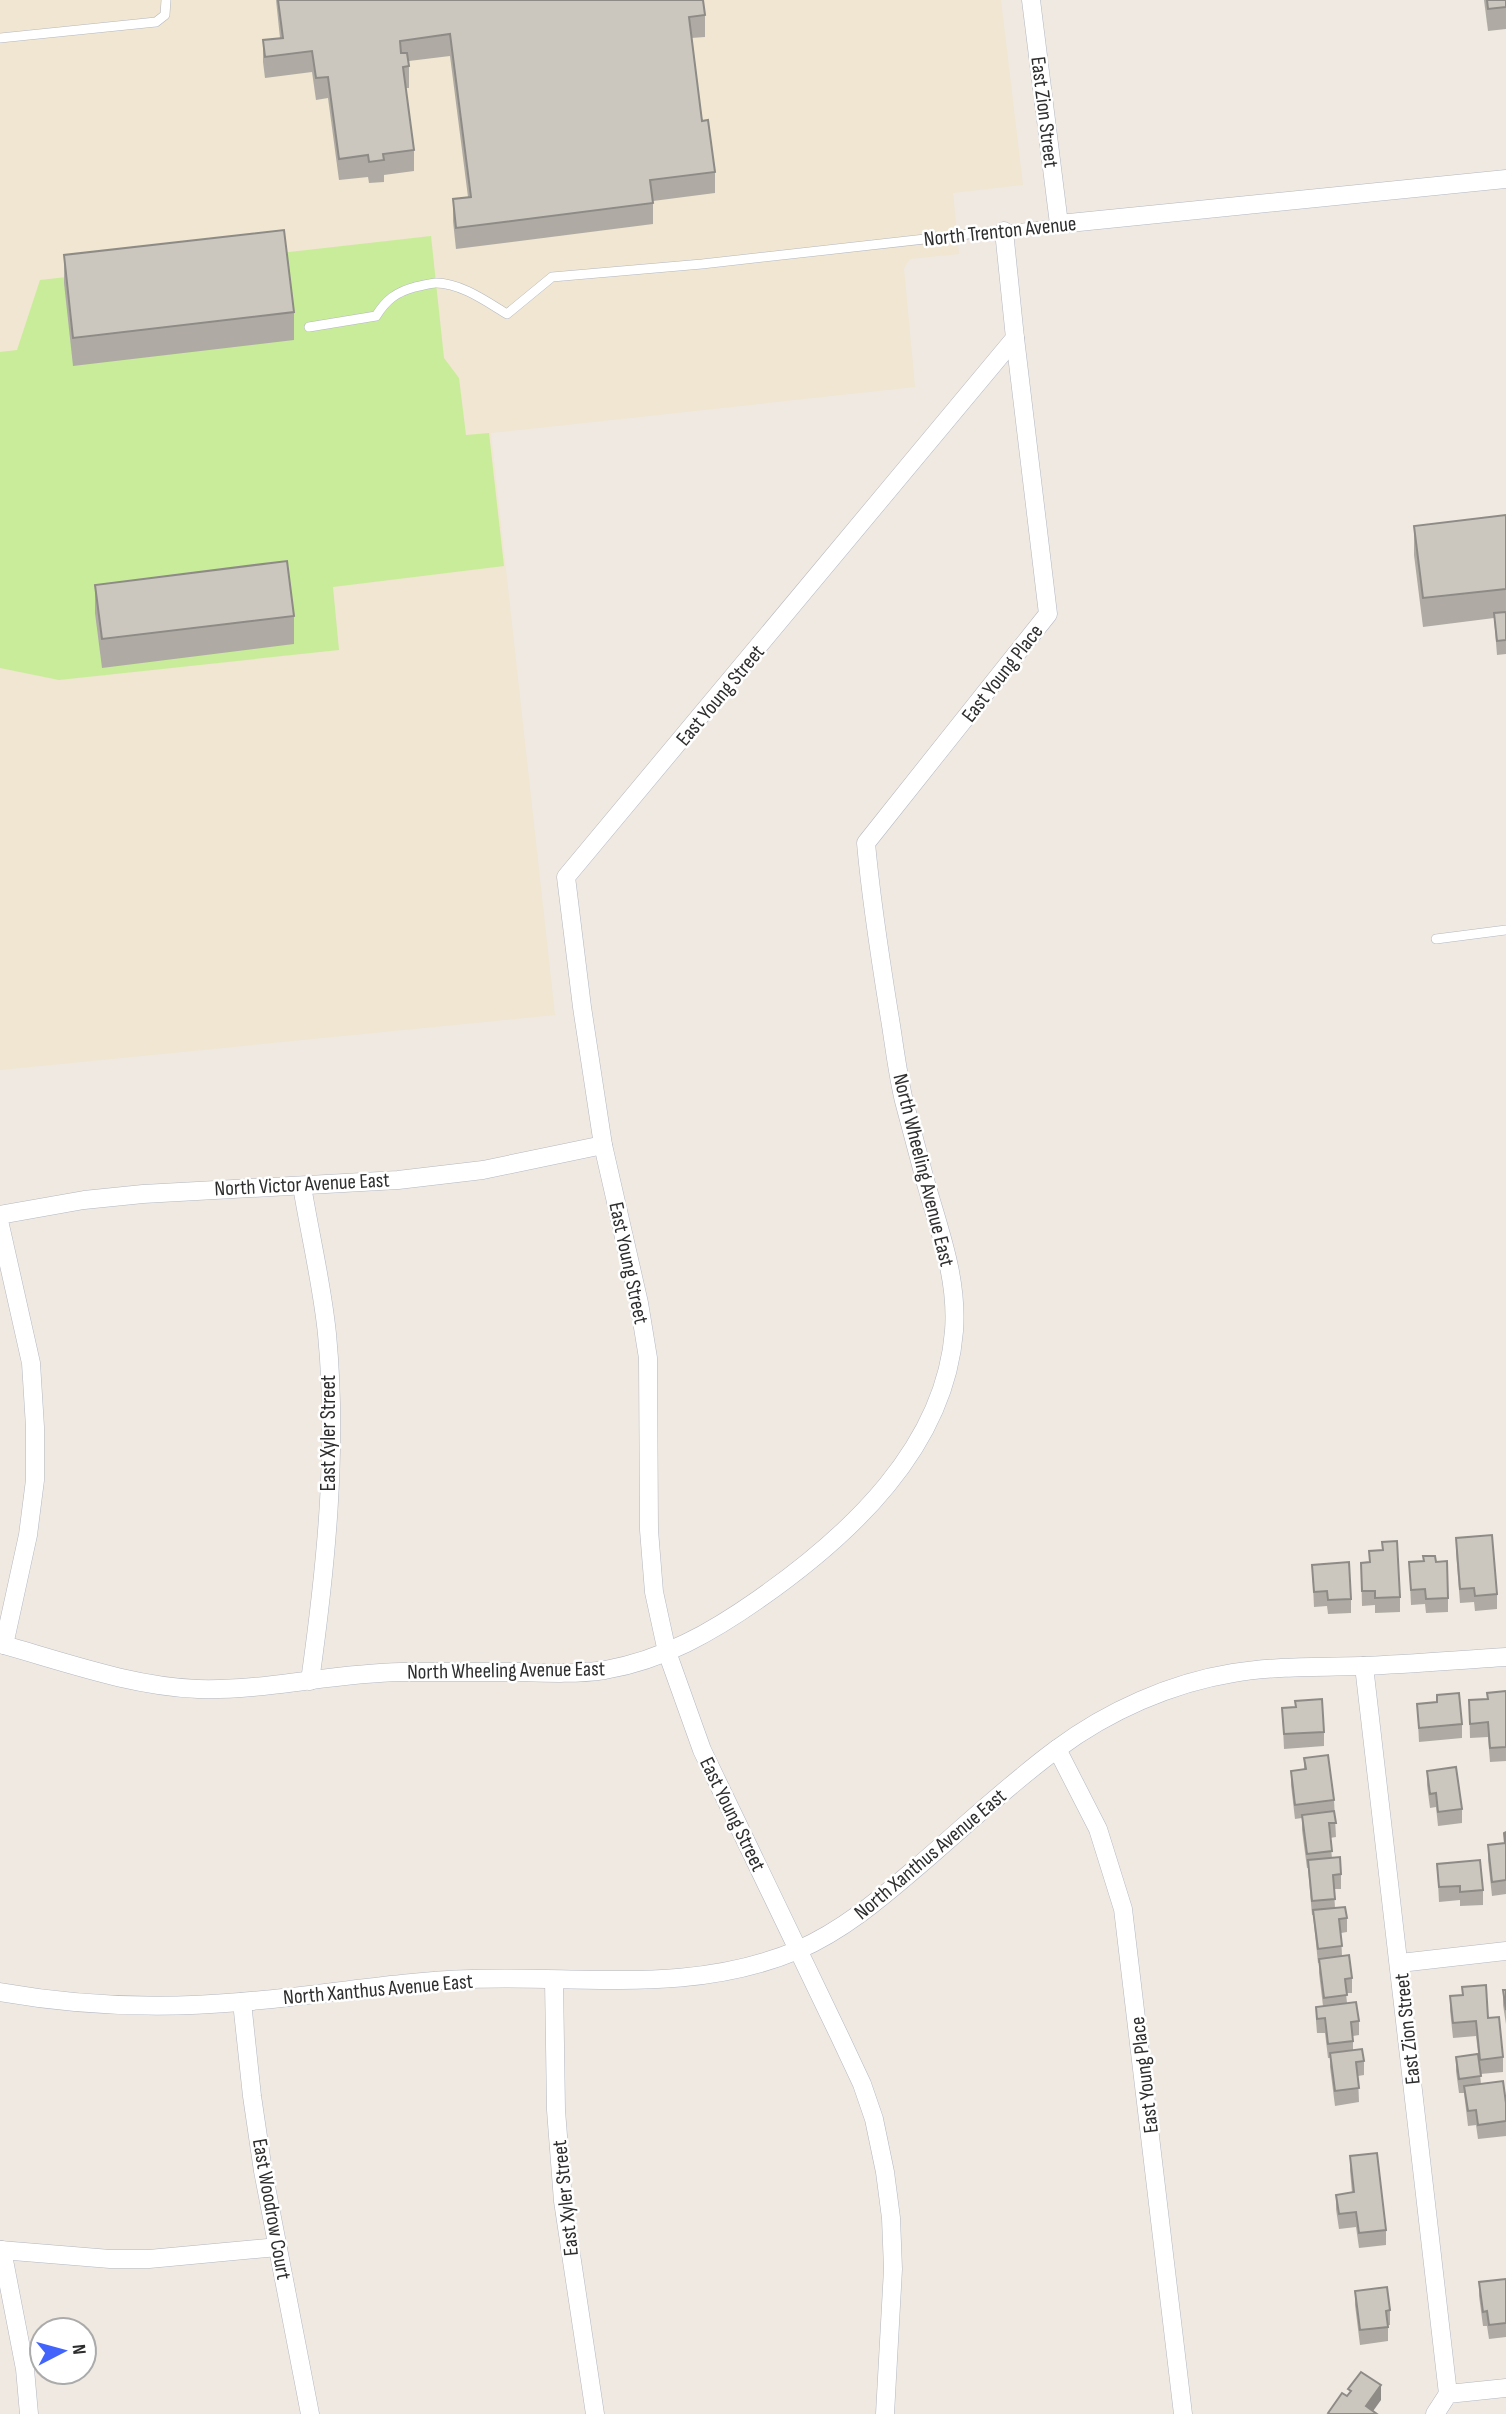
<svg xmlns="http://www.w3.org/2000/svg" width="1506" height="2414" font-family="'Sofia Sans Condensed',sans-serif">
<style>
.education{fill:#f0e6d1}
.pitch{fill:#c9ec9a}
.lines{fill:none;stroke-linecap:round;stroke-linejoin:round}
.lane-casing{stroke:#b4b7c1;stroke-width:10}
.street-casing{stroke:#b4b7c1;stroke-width:19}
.lane{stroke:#fff;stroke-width:9}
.street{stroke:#fff;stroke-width:18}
.wall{fill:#afaba4}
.shaded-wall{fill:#8e8b86}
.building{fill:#cbc7bf;stroke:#8e8b86;stroke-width:2}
.labels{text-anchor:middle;stroke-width:5;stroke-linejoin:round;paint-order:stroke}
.street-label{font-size:21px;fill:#2e2e2e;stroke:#fff}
</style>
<rect width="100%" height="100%" fill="#efe9e1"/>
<polygon class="education" points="0,0 1001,0 1023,185 953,193 959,254 910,259 904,268 915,387 491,433 555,1015 0,1070"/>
<polygon class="pitch" points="431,236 444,358 459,378 466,435 489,433 504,566 333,587 339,650 59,680 0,668 0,352 17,350 40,280"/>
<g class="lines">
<g class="lane-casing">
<g id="lane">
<polyline points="0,38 156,22 165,15 166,0"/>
<path d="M309 327 376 316C386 300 396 292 415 287 421 286 430 283 436 283 461 283 487 302 507 314L552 277 702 264 1059 224"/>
<polyline points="1436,939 1506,930"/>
</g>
</g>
<g class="street-casing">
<g id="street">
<polyline points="1031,0 1059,224 1506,179"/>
<path d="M302 1186C310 1235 322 1284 327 1334 338 1449 326 1567 310 1681"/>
<polyline points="0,1215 84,1200 143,1194 398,1180 483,1170 603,1145"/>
<polyline points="0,1225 31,1363 35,1427 35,1480 28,1535 4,1645"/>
<path d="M0 1644C65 1662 130 1686 198 1689 266 1691 333 1673 401 1672 442 1672 483 1672 523 1672 550 1673 578 1674 605 1670 663 1660 712 1632 759 1599 849 1536 945 1448 954 1331 958 1278 939 1230 925 1180 918 1154 911 1127 904 1101 897 1072 894 1042 889 1013 880 957 871 900 866 843L1048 614 1015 338"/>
<polyline points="1364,1666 1448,2394"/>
<polyline points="1057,1749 1098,1829 1123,1909 1183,2414"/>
<polyline points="1400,1963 1506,1951"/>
<polyline points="554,1980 556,2110 563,2201 595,2414"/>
<path d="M0 1992C79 2006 160 2009 240 2002 318 1996 394 1981 472 1979 583 1975 691 1995 798 1950 842 1931 880 1899 916 1868 963 1828 1008 1785 1057 1749 1108 1711 1171 1683 1233 1673 1276 1666 1319 1667 1362 1666 1410 1664 1458 1660 1506 1657"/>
<polyline points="242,2002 252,2096 263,2171 310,2414"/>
<polyline points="0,2250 110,2259 149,2259 278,2247"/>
<polyline points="2,2250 25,2369 29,2414"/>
<polyline points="885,2414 893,2269 891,2218 885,2172 874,2119 862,2084 839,2035 702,1750 667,1652 654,1592 649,1530 648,1358 639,1303 603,1145 582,1007 566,877 1015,338 1004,231"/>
<polyline points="1435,2414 1448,2394 1506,2388"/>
</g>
</g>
<use href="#lane" class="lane"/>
<use href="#street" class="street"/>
</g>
<g class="wall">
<polygon points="276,0 703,0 705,15 705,37 691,38 702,121 715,172 715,193 653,201 653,224 456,249 453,221 453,199 468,197 450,56 409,61 409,88 406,88 414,150 414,171 384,175 384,182 369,183 368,177 339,180 328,98 316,100 312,72 265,78 263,62 263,40 280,38"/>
<polygon points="1484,0 1506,0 1506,29 1488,31"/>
<polygon points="64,255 294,312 294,340 73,366 64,283"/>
<polygon points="1506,515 1506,654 1497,655 1494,618 1423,627 1414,555 1414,526"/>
<polygon points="95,585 294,616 294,644 102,668 95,613"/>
<polygon points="1456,1538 1497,1594 1497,1609 1475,1611 1474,1602 1460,1603 1456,1552"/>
<polygon points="1369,1551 1400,1597 1400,1612 1375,1613 1375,1605 1362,1606 1361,1563 1369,1562"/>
<polygon points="1409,1562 1436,1562 1448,1598 1448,1612 1426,1613 1425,1604 1411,1605"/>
<polygon points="1312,1565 1351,1599 1351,1613 1328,1614 1327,1606 1314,1607"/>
<polygon points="1506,1691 1506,1761 1490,1762 1488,1737 1470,1738 1469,1700 1487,1699"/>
<polygon points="1437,1695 1462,1724 1462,1738 1419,1742 1417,1704 1437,1702"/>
<polygon points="1295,1701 1324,1732 1324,1746 1284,1749 1282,1708 1295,1707"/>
<polygon points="1304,1758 1334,1800 1336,1837 1330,1838 1332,1858 1341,1874 1341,1889 1334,1889 1335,1908 1347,1918 1347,1932 1341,1933 1342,1956 1352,1978 1352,1993 1346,1993 1347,2003 1359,2021 1359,2035 1353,2036 1353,2050 1364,2061 1364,2075 1358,2076 1359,2102 1335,2106 1330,2067 1330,2058 1328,2058 1325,2033 1317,2033 1316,2021 1316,2007 1323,2006 1319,1973 1319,1963 1318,1963 1313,1915 1312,1915 1308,1868 1307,1868 1302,1830 1302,1818 1295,1819 1291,1785 1291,1771 1304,1769"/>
<polygon points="1427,1771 1462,1809 1462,1823 1438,1826 1436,1807 1430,1808 1427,1785"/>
<polygon points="1506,1832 1506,1894 1492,1896 1488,1860 1488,1845 1504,1844 1504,1833"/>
<polygon points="1437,1864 1483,1890 1483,1905 1460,1906 1460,1900 1439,1902"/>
<polygon points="1462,1987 1488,2018 1503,2057 1503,2072 1480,2074 1481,2084 1506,2103 1506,2136 1478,2139 1476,2125 1468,2126 1464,2093 1459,2093 1456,2071 1456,2057 1479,2061 1476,2036 1453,2038 1450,2010 1450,1996 1462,1995"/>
<polygon points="1503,1990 1506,1990 1506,2024 1503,2005"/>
<polygon points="1350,2156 1386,2230 1386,2245 1359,2248 1356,2227 1339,2229 1336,2209 1336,2195 1352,2193 1350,2170"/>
<polygon points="1506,2279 1506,2337 1489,2339 1487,2326 1483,2326 1479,2296 1479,2282"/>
<polygon points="1355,2291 1390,2310 1390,2325 1388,2325 1388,2341 1360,2345 1355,2305"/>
</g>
<polygon class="shaded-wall" points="1381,2385 1381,2400 1371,2414 1366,2406"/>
<g class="building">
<polygon points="278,0 703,0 705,15 689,17 702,121 708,120 715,172 650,180 653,203 456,228 453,199 471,197 450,34 400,41 401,53 407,53 409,66 403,67 414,150 383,154 384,160 369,162 368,155 339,159 328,77 316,78 312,51 265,57 263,40 283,38"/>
<polygon points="1487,0 1506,0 1506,7 1488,9"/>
<polygon points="284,230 294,312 73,338 64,255"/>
<polygon points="1506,515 1506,589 1423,598 1414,526"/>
<polygon points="287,561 294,616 102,639 95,585"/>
<polygon points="1506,612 1506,640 1497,641 1494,613"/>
<polygon points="1492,1535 1497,1594 1475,1596 1474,1588 1460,1589 1456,1538"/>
<polygon points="1397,1541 1400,1597 1375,1598 1375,1591 1362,1591 1361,1563 1370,1562 1369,1551 1383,1550 1382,1542"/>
<polygon points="1423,1556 1435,1556 1436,1562 1447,1561 1448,1598 1426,1599 1425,1589 1411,1590 1409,1562 1424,1561"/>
<polygon points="1349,1562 1351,1599 1328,1600 1327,1591 1314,1592 1312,1565"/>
<polygon points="1506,1691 1506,1747 1490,1748 1488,1722 1470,1724 1469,1700 1488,1699 1487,1693"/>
<polygon points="1459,1693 1462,1724 1419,1728 1417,1704 1437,1702 1437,1695"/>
<polygon points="1322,1699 1324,1732 1284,1734 1282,1708 1296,1707 1295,1701"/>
<polygon points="1328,1755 1334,1800 1295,1805 1291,1771 1306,1769 1304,1758"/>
<polygon points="1456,1767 1462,1809 1438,1812 1436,1793 1430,1794 1427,1771"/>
<polygon points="1334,1811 1336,1823 1329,1823 1332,1851 1307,1854 1302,1815"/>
<polygon points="1506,1832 1506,1880 1492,1882 1488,1845 1505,1843 1504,1833"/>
<polygon points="1340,1857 1341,1874 1333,1875 1335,1899 1312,1901 1308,1860"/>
<polygon points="1480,1860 1483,1890 1460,1892 1460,1886 1439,1887 1437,1864"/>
<polygon points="1345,1907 1347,1918 1339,1919 1342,1946 1318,1949 1313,1910"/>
<polygon points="1349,1955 1352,1978 1345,1979 1347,1995 1324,1998 1319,1959"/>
<polygon points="1486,1985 1488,2018 1499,2017 1503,2057 1480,2060 1476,2021 1453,2023 1450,1996 1463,1995 1462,1987"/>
<polygon points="1503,1990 1506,1990 1506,2010"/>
<polygon points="1356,2002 1359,2021 1351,2022 1353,2041 1328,2044 1325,2018 1317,2019 1316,2007"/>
<polygon points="1362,2049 1364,2061 1356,2062 1359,2088 1335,2091 1330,2053"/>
<polygon points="1478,2054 1481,2076 1459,2079 1456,2057"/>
<polygon points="1503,2081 1506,2103 1506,2121 1478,2125 1476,2110 1468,2111 1464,2086"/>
<polygon points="1377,2153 1386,2230 1359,2233 1356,2212 1339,2214 1336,2195 1354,2192 1350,2156"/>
<polygon points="1506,2279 1506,2323 1489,2325 1487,2311 1483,2312 1479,2282"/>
<polygon points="1387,2287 1390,2310 1386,2311 1388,2327 1360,2330 1355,2291"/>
<polygon points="1361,2372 1381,2385 1366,2406 1377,2414 1330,2414 1328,2413 1342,2393 1347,2396 1351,2391 1348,2389"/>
</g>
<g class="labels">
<g class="street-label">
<text transform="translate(1045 112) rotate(83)" y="7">East Zion Street</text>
<text transform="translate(1000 231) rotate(-6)" y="7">North Trenton Avenue</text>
<text transform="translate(1002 673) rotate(-52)" y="7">East Young Place</text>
<text transform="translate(720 695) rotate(-50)" y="7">East Young Street</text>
<text transform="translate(924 1170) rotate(76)" y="7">North Wheeling Avenue East</text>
<text transform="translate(302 1184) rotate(-3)" y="7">North Victor Avenue East</text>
<text transform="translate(629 1263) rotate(78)" y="7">East Young Street</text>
<text transform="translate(328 1433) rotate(-90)" y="7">East Xyler Street</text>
<text transform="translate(506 1670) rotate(-1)" y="7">North Wheeling Avenue East</text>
<text transform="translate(733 1814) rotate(64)" y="7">East Young Street</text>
<text transform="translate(930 1854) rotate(-40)" y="7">North Xanthus Avenue East</text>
<text transform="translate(378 1989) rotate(-5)" y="7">North Xanthus Avenue East</text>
<text transform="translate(1407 2029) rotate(-96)" y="7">East Zion Street</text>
<text transform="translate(1144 2075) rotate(-97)" y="7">East Young Place</text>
<text transform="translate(565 2198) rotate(-96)" y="7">East Xyler Street</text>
<text transform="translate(272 2209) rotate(80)" y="7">East Woodrow Court</text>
</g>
</g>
<g transform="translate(63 2351) rotate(84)"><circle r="33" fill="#ffffff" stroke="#ababab" stroke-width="2"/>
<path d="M0-5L12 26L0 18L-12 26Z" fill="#4264fb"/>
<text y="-10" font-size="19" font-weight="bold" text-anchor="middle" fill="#2e2e2e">N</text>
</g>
</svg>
